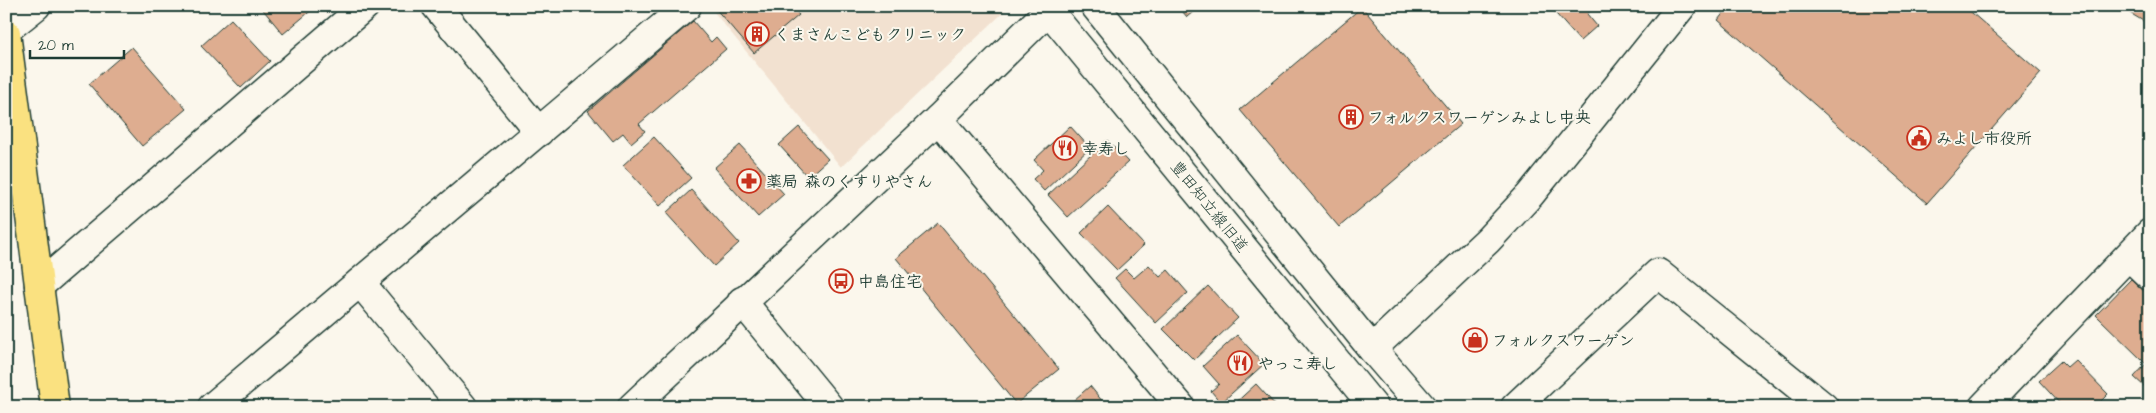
<svg xmlns="http://www.w3.org/2000/svg" width="2156" height="413" font-family="'Architects Daughter','Klee One',sans-serif">
<style>
.built{fill:#f2e1d0}
.building{fill:#dead90;stroke:#1f3d34}
.lines{fill:none;stroke-linecap:round;stroke-linejoin:round}
.minor-casing{stroke:#1f3d34;stroke-width:31}
.tertiary-casing{stroke:#1f3d34;stroke-width:31}
.trunk-casing{stroke:#1f3d34;stroke-width:31}
.minor{stroke:#fbf7ec;stroke-width:28}
.tertiary{stroke:#fbf7ec;stroke-width:28}
.trunk{stroke:#fae180;stroke-width:28}
.labels{text-anchor:middle;stroke-width:4;stroke-linejoin:round;paint-order:stroke}
.poi-label{font-size:16px;font-weight:bold;fill:#1f3d34;stroke:#fbf7ec;text-anchor:start}
.street-label{font-size:16px;fill:#1f3d34;stroke:#fbf7ec}
</style>
<rect width="100%" height="100%" fill="#fbf7ec"/>
<filter id="ink" filterUnits="userSpaceOnUse"><feTurbulence type="fractalNoise" baseFrequency=".02" numOctaves="2"/><feDisplacementMap in="SourceGraphic" scale="10" xChannelSelector="R" yChannelSelector="G"/><feConvolveMatrix kernelMatrix="1 2 1 2 8 2 1 2 1" color-interpolation-filters="sRGB"/></filter>
<g filter="url(#ink)">
<polygon class="built" points="709,6 1007,6 1008,8 841,167"/>
<g class="building">
<polygon points="260,6 312,6 314,8 283,34"/>
<polygon points="791,6 799,15 754,53 714,7"/>
<polygon points="1178,6 1200,6 1187,17"/>
<polygon points="1549,6 1596,6 1587,14 1597,26 1580,41"/>
<polygon points="1729,6 1964,6 2041,73 1927,203 1718,20"/>
<polygon points="2118,6 2150,6 2150,25"/>
<polygon points="1362,7 1461,124 1339,227 1240,110"/>
<polygon points="231,19 270,61 241,88 201,46"/>
<polygon points="693,21 711,42 716,37 726,49 639,124 645,131 631,143 623,133 613,141 588,111"/>
<polygon points="132,47 186,109 142,146 89,84"/>
<polygon points="1070,126 1090,148 1044,191 1033,179 1043,170 1034,160"/>
<polygon points="799,127 828,159 808,177 779,145"/>
<polygon points="654,137 691,178 660,206 623,165"/>
<polygon points="1107,140 1128,162 1068,217 1048,195"/>
<polygon points="740,145 784,194 758,217 714,168"/>
<polygon points="691,190 739,243 714,266 666,213"/>
<polygon points="1108,207 1144,245 1117,270 1081,233"/>
<polygon points="938,223 1059,369 1016,404 896,258"/>
<polygon points="1149,265 1160,277 1168,270 1188,293 1156,323 1115,278 1125,269 1134,278"/>
<polygon points="2131,279 2150,297 2150,382 2145,387 2134,377 2146,364 2096,315"/>
<polygon points="1208,286 1238,318 1194,360 1163,329"/>
<polygon points="1237,335 1264,364 1221,403 1211,391 1219,384 1203,366"/>
<polygon points="2075,360 2108,394 2095,407 2063,407 2039,381 2061,361 2067,367"/>
<polygon points="1256,384 1277,407 1231,407"/>
<polygon points="1090,386 1107,407 1066,407"/>
</g>
<g class="lines">
<g class="minor-casing">
<g id="minor">
<polyline points="436,6 539,132"/>
<polyline points="6,30 36,6"/>
<polyline points="938,119 1181,407"/>
<polyline points="2129,256 2150,276"/>
<polyline points="360,282 463,407"/>
<polyline points="39,286 365,6"/>
<polyline points="742,301 829,407"/>
<polyline points="1372,349 1488,240 1530,195 1682,6"/>
<polyline points="212,407 687,6"/>
<polyline points="1515,407 1658,273 1824,407"/>
<polyline points="1983,407 2150,233"/>
</g>
</g>
<g class="tertiary-casing">
<g id="tertiary">
<polyline points="1045,6 1374,407"/>
<polyline points="1095,6 1372,349 1422,407"/>
<polyline points="632,407 938,119 1053,6"/>
</g>
</g>
<g class="trunk-casing">
<polyline id="trunk" points="6,33 55,407"/>
</g>
<use href="#minor" class="minor"/>
<use href="#tertiary" class="tertiary"/>
<use href="#trunk" class="trunk"/>
</g>
</g>
<defs>
<g id="building-ring" transform="scale(1.25)"><circle r="9.5" fill="#fbf7ec" stroke="#c8321e" stroke-width="1.5"/><path d="M-4-6H4V6H1V3H-1V6H-4ZM-2.5-4.3h1.7v1.8h-1.7ZM.8-4.3h1.7v1.8H.8ZM-2.5-1h1.7V.8h-1.7ZM.8-1h1.7V.8H.8Z" fill="#c8321e"/></g>
<g id="civic-ring" transform="scale(1.25)"><circle r="9.5" fill="#fbf7ec" stroke="#c8321e" stroke-width="1.5"/><path d="M-.6-6.5H3V-4.5H.6V-3L4-1V1h2V6H-6V1h2V-1L-.6-3ZM-1.2 2.5V6h2.4V2.5Z" fill="#c8321e"/></g>
<g id="restaurant-ring" transform="scale(1.25)"><circle r="9.5" fill="#fbf7ec" stroke="#c8321e" stroke-width="1.5"/><path d="M-5-6h1v4h1v-4h1v4h1v-4h1v5L-1.5 .5V6h-2V.5L-5-1ZM5-6V6H3V1.5H1.5Q1.5-4 5-6Z" fill="#c8321e"/></g>
<g id="pharmacy-ring" transform="scale(1.25)"><circle r="9.5" fill="#fbf7ec" stroke="#c8321e" stroke-width="1.5"/><path d="M-2-6h4v4h4v4h-4v4h-4v-4h-4v-4h4Z" fill="#c8321e"/></g>
<g id="bus-ring" transform="scale(1.25)"><circle r="9.5" fill="#fbf7ec" stroke="#c8321e" stroke-width="1.5"/><path d="M-5-6H5V4H4V6H2V4H-2V6H-4V4H-5ZM-3.5-4V0h7V-4ZM-3.5 1.2v1.5H-2V1.2ZM2 1.2v1.5H3.5V1.2Z" fill="#c8321e"/></g>
<g id="shop-ring" transform="scale(1.25)"><circle r="9.5" fill="#fbf7ec" stroke="#c8321e" stroke-width="1.5"/><path d="M-5-2.5h2.3a2.7 3.5 0 0 1 5.4 0H5L5.5 6h-11ZM-1.5-2.5h3a1.5 2.3 0 0 0-3 0Z" fill="#c8321e"/></g>
</defs>
<g fill-rule="evenodd">
<use href="#building-ring" x="757" y="34"/>
<use href="#building-ring" x="1351" y="117"/>
<use href="#civic-ring" x="1919" y="138"/>
<use href="#restaurant-ring" x="1065" y="148"/>
<use href="#pharmacy-ring" x="749" y="181"/>
<use href="#bus-ring" x="841" y="281"/>
<use href="#shop-ring" x="1475" y="340"/>
<use href="#restaurant-ring" x="1240" y="363"/>
</g>
<g class="labels">
<g class="poi-label">
<text x="774" y="40">くまさんこどもクリニック</text>
<text x="1368" y="123">フォルクスワーゲンみよし中央</text>
<text x="1936" y="144">みよし市役所</text>
<text x="1082" y="154">幸寿し</text>
<text x="766" y="187">薬局 森のくすりやさん</text>
<text x="858" y="287">中島住宅</text>
<text x="1492" y="346">フォルクスワーゲン</text>
<text x="1258" y="369">やっこ寿し</text>
</g>
<g class="street-label">
<text transform="translate(1210 206) rotate(51)" y="6">豊田知立線旧道</text>
</g>
</g>
<rect width="2156" height="413" fill="none" stroke="#fbf7ec" stroke-width="25"/>
<rect x="12" y="12" width="2131" height="388" fill="none" stroke="#1f3d34" stroke-width="2" filter="url(#ink)"/>
<path d="M30 50v8h94v-8" fill="none" stroke="#1f3d34" stroke-width="2.5"/>
<text x="38" y="50" font-size="15" fill="#1f3d34" stroke="#fbf7ec" stroke-width="4" paint-order="stroke">20 m</text>
</svg>
